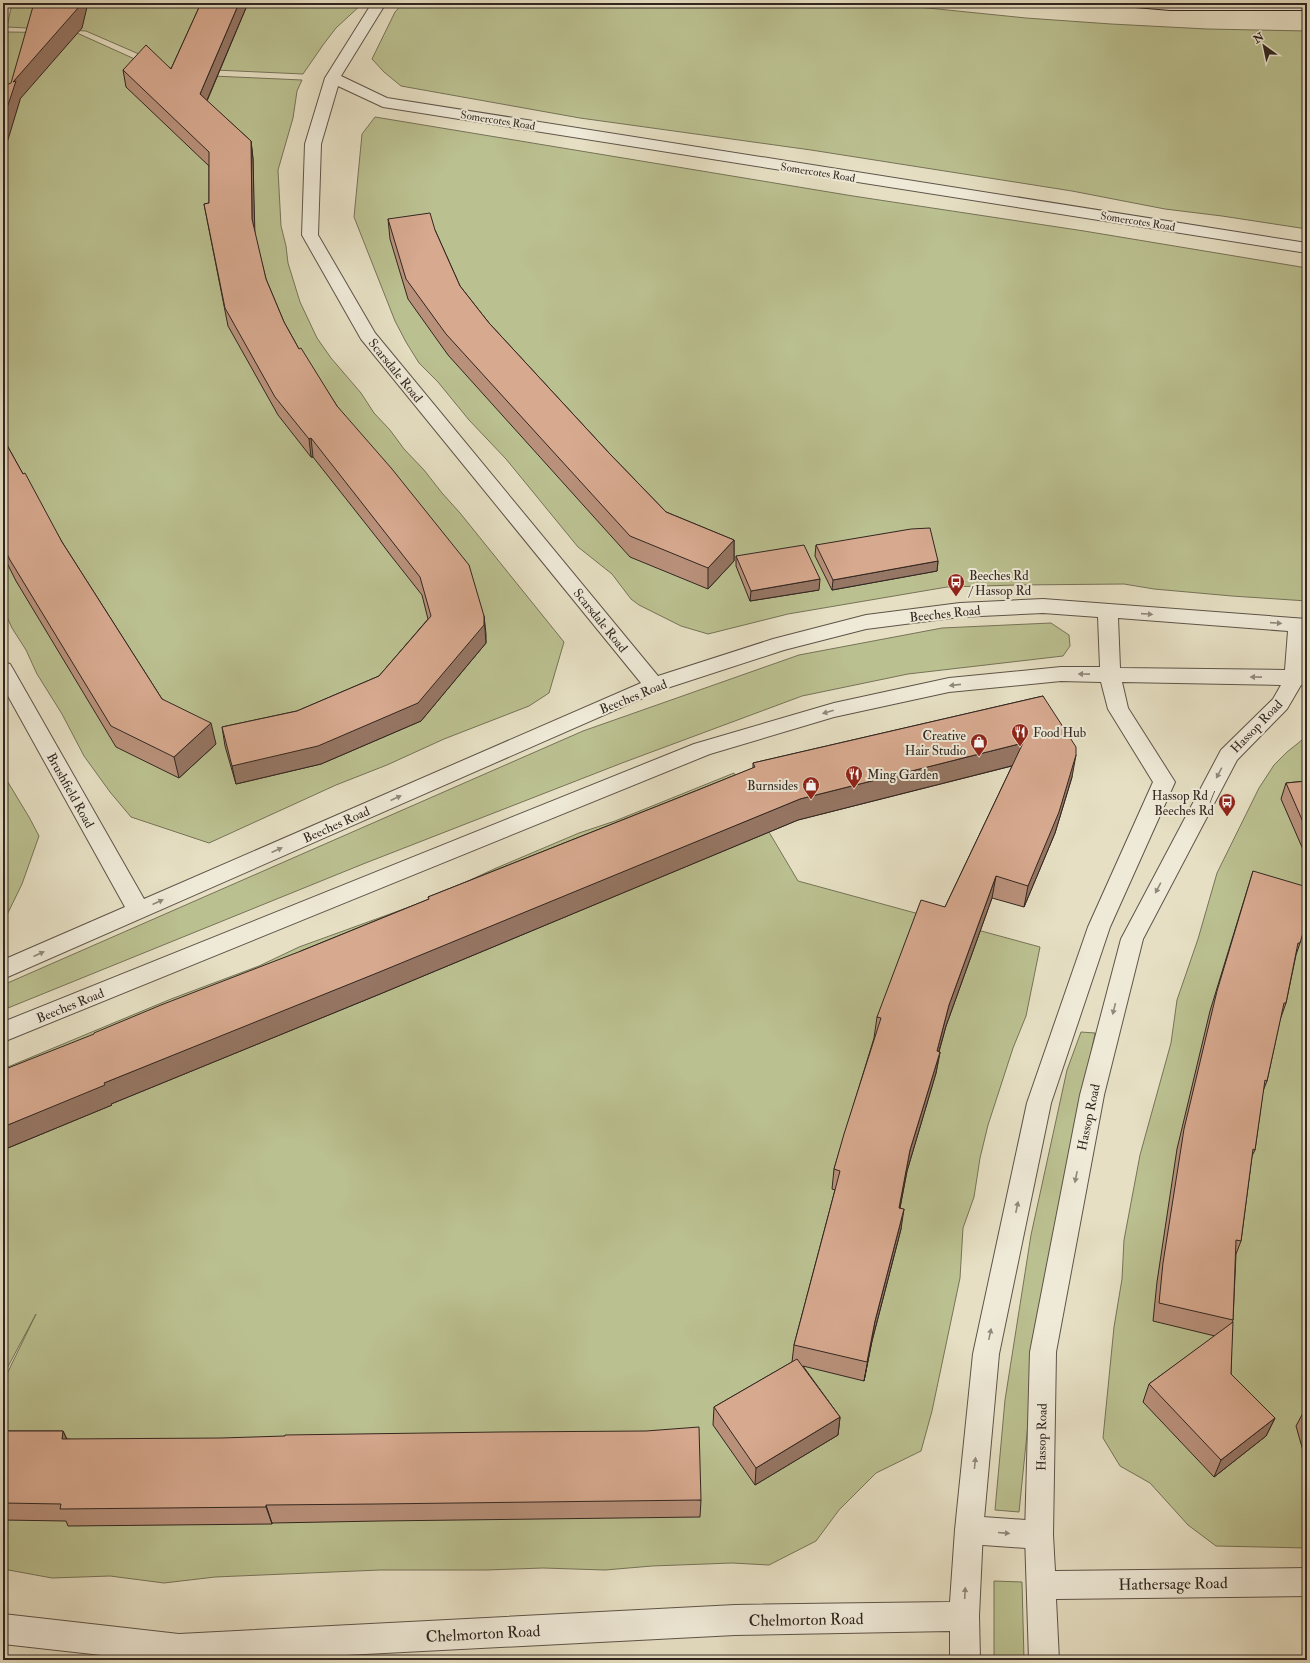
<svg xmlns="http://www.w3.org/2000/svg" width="1310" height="1663" font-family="'IM FELL Double Pica',serif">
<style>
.green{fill:#bbc090;stroke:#767358}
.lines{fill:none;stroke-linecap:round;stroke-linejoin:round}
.lane-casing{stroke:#5e5449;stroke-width:2}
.street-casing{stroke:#5e5449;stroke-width:2}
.secondary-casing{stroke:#312620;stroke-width:2}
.lane{fill:#efead8;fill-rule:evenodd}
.street{fill:#efead8;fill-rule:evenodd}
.secondary{fill:#efead8;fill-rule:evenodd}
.wall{fill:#b9917b;stroke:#312620}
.shaded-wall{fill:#967664;stroke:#312620}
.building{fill:#d7a98f;stroke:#312620}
.oneway{fill:#90887c}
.labels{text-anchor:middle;stroke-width:4;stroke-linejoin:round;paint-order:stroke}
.far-street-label{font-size:11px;fill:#312620;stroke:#efead8}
.street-label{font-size:13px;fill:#312620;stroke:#efead8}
.poi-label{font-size:13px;fill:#312620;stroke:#efead8;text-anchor:start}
.near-street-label{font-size:16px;fill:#312620;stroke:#efead8}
</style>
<rect width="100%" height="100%" fill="#e6dfc3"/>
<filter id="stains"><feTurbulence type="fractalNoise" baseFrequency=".005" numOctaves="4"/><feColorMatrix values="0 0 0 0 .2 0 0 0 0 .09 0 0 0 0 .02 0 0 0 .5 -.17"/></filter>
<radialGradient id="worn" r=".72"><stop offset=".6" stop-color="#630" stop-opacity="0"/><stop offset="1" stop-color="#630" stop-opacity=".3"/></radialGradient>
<g class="green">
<polygon points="12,3 363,3 336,28 323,45 303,74 171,68 86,31 7,27"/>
<polygon points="403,3 879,3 1026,18 1111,24 1207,29 1307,31 1307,229 1222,216 1165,209 1072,191 811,150 580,118 401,86 384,72 372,59 395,12"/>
<polygon points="7,32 77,33 168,74 302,80 297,91 293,118 278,170 281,226 286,246 288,263 300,302 317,338 331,358 361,393 374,413 390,430 404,449 424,470 442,493 460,513 564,642 549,693 529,706 444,739 387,765 336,785 209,843 131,817 110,792 84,756 62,714 37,674 26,650 12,628 3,608 3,37"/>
<polygon points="375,117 853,196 1084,231 1307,268 1307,601 1232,596 1154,589 1124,584 1017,585 947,587 788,614 708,634 681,626 639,605 631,599 612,574 578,547 506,459 469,420 438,382 419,363 406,342 395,321 354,217 362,134"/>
<polygon points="1051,623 1069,635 1070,646 1063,656 908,674 802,696 622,763 363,864 3,1010 3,985 583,731 799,655 942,628"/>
<polygon points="1307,736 1307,1548 1216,1546 1188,1525 1150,1483 1120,1466 1103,1438 1114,1327 1122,1279 1124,1240 1140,1155 1171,1043 1177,1000 1198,939 1217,873 1259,788 1274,765 1287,752"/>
<polygon points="734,773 798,881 1040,947 1026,1016 1013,1048 988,1125 980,1158 974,1197 963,1228 960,1278 932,1411 921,1451 876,1473 839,1510 816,1541 769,1565 732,1563 652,1566 605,1570 543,1568 486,1570 380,1570 215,1577 164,1583 110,1576 52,1578 3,1569 3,1382 36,1314 3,1376 3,1069 171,999 259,966 299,947 423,902 494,869 579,833 615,821"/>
<polygon points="3,774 29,817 39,836 22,884 3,923"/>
<polygon points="1081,1032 1095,1033 1039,1316 1019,1512 995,1510 1005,1400 1031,1235 1067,1070"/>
<polygon points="994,1581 1022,1582 1024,1660 994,1660"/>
</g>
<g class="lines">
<g class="lane-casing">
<polygon id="lane" points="969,1516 1039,1521 1049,1525 1053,1535 1049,1545 1039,1549 969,1544 959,1540 955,1530 959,1520"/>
</g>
<g class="street-casing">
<path id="street" d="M372 3H386L341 76 387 98 1307 243V253L383 107 338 86 321 144 318 235 375 333 658 676 773 639 866 615 960 603 1043 599 1307 619 1306 671H1307V685H1301L1287 709 1237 760 1143 939 1104 1095 1056 1352 1053 1535 1055 1571 1307 1568V1596L1056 1599 1059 1660H1029L1025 1535 1030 1352 1080 1095 1121 939 1221 750 1273 699 1281 685 1122 682 1128 708 1175 782 1110 927 1051 1103 999 1354 983 1530 979 1616 980 1660H950V1631L735 1635 251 1660H146L3 1644V1614L179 1634 735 1605 950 1602 955 1530 973 1354 1027 1103 1088 927 1153 782 1108 709 1101 682 1061 681 949 692 834 717 710 754 3 1042V1022L694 744 834 703 949 678 1061 667H1100L1098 617 1043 613 960 617 866 629 784 650 661 690 3 979V960L125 907 3 687V662L10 664 13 669 144 899 641 683 361 339 302 235 305 144 325 78ZM1118 618 1288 631 1285 670 1120 668Z"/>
</g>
<g class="secondary-casing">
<polygon id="secondary" points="1128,3 1307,3 1307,10 1170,10 1135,7 1130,6"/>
</g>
<use href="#lane" class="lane"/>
<use href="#street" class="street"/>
<use href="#secondary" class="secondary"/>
</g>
<g class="wall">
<polygon points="201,3 248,3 207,101 251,141 253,159 254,231 266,279 284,322 299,349 337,406 484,616 486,634 486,643 421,721 321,764 236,784 225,746 222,727 297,711 379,676 428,619 422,595 313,457 311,457 278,415 228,326 204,204 209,203 209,166 126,87 123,70 171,69"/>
<polygon points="388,219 435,230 460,286 489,323 609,453 666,512 734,540 734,561 708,589 630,557 448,355 408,299 390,239"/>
<polygon points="3,438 23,474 62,542 162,699 216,744 179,778 116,747 16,581 3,555"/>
<polygon points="816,545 938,561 937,571 832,590 815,556"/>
<polygon points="736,556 819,590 750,601 736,566"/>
<polygon points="1043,696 1072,777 1055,833 1024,907 992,898 946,1026 939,1052 940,1052 936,1073 907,1171 900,1208 901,1229 872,1341 864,1381 803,1366 840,1417 838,1435 755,1485 713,1425 714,1407 792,1362 794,1345 835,1190 832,1189 834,1169 874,1038 877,1017 945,907 1012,766 798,820 380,994 111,1104 112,1105 3,1150 301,951 429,899 428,897 698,790 753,768 753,763"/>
<polygon points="1307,781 1307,854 1305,854 1281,799 1286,783"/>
<polygon points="1253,871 1300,943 1296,955 1286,1003 1280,1020 1267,1081 1263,1091 1255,1150 1252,1156 1241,1241 1236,1254 1233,1320 1232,1324 1231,1374 1275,1418 1266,1436 1214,1477 1143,1402 1149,1384 1215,1336 1153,1321 1157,1282 1177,1149 1210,1011"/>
<polygon points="1303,1413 1307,1413 1307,1465 1296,1426"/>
<polygon points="3,1431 63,1431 67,1439 701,1500 700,1517 380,1521 272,1523 272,1524 68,1526 66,1521 3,1520"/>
</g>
<g class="shaded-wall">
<polygon points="79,3 88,3 82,28 20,99 20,100 3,156 3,120 13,82"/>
<polygon points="239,3 248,3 202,112 200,94"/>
<polygon points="251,141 253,159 255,237 252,219"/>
<polygon points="311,438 313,457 311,457 309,439"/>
<polygon points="734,540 734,561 708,589 708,568"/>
<polygon points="938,561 937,571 832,590 833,580"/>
<polygon points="820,579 819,590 750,601 751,591"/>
<polygon points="484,616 486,643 421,721 321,764 236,784 232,766"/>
<polygon points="211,723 216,744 179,778 174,757"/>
<polygon points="1023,743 1019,764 798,820 380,994 111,1104 112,1105 3,1150 3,1127 104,1083 800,799"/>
<polygon points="1076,755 1072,777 1055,833 1024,907 1028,886"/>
<polygon points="996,876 992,898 946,1026 933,1072 937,1051 949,1005"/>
<polygon points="940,1052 936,1073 907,1171 896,1228 899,1208 910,1150"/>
<polygon points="904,1209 901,1229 872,1341 864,1381 875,1321"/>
<polygon points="840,1417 838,1435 755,1485 756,1468"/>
<polygon points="1275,1418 1266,1436 1214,1477 1221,1460"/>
<polygon points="63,1431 71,1449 62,1439"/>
<polygon points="266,1505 272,1523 272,1524 266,1507"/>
</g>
<g class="building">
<polygon points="34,3 79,3 78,8 13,82 16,81 3,120 3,86 11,83"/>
<polygon points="201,3 239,3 200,94 251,141 252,219 266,279 284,322 299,349 301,348 337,406 392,469 469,565 484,616 484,625 418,703 318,746 232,766 222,727 297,711 379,676 431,616 420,577 311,438 309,439 275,397 225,308 204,204 209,203 209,152 123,70 146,45 171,69"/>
<polygon points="430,213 435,230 460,286 489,323 609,453 666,512 734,540 708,568 630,536 446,334 406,279 388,219"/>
<polygon points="3,438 23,474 25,473 62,542 162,699 211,723 174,757 111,726 10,560 3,546"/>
<polygon points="930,528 938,561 833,580 816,545 911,529"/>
<polygon points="804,545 820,579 751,591 736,556"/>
<polygon points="1043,696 1076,747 1076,755 1059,812 1028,886 996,876 949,1005 937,1051 940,1052 910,1150 899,1208 904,1209 875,1321 867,1362 794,1345 840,1171 834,1169 844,1134 881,1018 877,1017 921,900 945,907 1023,743 800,799 377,973 104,1083 105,1085 3,1127 3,1070 94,1034 94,1033 161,1005 301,951 429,899 428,897 698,790 755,767 753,763"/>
<polygon points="1307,781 1307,831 1286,783"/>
<polygon points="1253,871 1307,887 1307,919 1300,943 1298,943 1286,1003 1284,1003 1267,1081 1265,1080 1255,1150 1253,1149 1241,1241 1236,1240 1233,1320 1159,1303 1163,1263 1184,1129 1217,991"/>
<polygon points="1233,1322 1231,1374 1275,1418 1221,1460 1149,1384"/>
<polygon points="797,1359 840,1417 756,1468 714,1407"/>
<polygon points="1303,1413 1307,1413 1307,1428"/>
<polygon points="699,1427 701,1500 376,1504 266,1505 266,1507 60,1509 61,1504 3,1503 3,1431 63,1431 62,1439 221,1438 285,1436 285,1435 499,1432 646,1431"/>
</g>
<defs><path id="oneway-solid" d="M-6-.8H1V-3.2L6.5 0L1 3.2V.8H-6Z"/></defs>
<g class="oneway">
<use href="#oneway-solid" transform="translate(1147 614) rotate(4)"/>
<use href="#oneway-solid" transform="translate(1276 623) rotate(4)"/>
<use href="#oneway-solid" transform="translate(1084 674) rotate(-179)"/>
<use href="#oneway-solid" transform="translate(1256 677) rotate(-179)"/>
<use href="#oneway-solid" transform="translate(955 685) rotate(174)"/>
<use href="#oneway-solid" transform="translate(828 712) rotate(164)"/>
<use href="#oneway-solid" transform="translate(1219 773) rotate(118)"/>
<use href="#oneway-solid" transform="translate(396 798) rotate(-24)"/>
<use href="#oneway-solid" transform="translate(277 850) rotate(-24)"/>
<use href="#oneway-solid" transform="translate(1158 888) rotate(118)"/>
<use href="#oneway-solid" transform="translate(158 902) rotate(-24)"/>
<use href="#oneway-solid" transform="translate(39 954) rotate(-24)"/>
<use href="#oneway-solid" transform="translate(1114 1009) rotate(104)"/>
<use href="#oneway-solid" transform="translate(1076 1177) rotate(101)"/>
<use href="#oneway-solid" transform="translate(1017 1207) rotate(-78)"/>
<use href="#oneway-solid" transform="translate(990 1334) rotate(-78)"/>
<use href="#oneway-solid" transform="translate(975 1463) rotate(-84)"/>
<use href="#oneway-solid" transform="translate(1004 1533) rotate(5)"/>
<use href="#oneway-solid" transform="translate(965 1593) rotate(-87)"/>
</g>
<defs>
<g id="bus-pin" transform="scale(0.9)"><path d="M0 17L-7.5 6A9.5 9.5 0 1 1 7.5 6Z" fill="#8f2418" stroke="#efead8"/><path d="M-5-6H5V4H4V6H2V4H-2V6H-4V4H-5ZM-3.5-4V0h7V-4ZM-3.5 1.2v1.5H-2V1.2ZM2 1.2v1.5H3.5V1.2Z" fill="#fff"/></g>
<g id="restaurant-pin" transform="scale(0.9)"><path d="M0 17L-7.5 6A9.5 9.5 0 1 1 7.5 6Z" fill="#8f2418" stroke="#efead8"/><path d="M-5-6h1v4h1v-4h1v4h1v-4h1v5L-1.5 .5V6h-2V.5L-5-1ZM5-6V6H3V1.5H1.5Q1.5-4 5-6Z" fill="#fff"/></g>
<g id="shop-pin" transform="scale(0.9)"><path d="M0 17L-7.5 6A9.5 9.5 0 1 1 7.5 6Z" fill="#8f2418" stroke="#efead8"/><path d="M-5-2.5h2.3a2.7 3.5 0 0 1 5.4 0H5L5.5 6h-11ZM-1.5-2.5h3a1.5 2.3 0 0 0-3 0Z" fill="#fff"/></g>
</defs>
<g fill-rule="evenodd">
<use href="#bus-pin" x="956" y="582"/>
<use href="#restaurant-pin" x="1020" y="732"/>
<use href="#shop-pin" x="979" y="742"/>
<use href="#restaurant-pin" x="854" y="774"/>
<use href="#shop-pin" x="811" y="785"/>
<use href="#bus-pin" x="1227" y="802"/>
</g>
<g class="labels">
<g class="far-street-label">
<text transform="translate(498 120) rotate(9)" y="4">Somercotes Road</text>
<text transform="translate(818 172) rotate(9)" y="4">Somercotes Road</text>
<text transform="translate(1138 221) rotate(9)" y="4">Somercotes Road</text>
</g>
<g class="street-label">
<text transform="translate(396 370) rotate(51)" y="5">Scarsdale Road</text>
<text transform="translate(945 613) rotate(-6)" y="5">Beeches Road</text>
<text transform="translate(601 620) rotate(51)" y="5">Scarsdale Road</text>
<text transform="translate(633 696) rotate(-22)" y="5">Beeches Road</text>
<text transform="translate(1256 726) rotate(-46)" y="5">Hassop Road</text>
<text transform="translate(71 790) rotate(61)" y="5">Brushfield Road</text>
<text transform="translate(336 824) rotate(-24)" y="5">Beeches Road</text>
<text transform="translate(70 1005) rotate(-22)" y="5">Beeches Road</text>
<text transform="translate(1088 1117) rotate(-78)" y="5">Hassop Road</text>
<text transform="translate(1041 1437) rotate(-89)" y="5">Hassop Road</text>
</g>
<g class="poi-label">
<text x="969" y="580">Beeches Rd<tspan x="969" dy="15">/ Hassop Rd</tspan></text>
<text x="1033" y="737">Food Hub</text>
<text x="966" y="740" text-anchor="end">Creative<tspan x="966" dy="15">Hair Studio</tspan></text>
<text x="867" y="779">Ming Garden</text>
<text x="798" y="790" text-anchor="end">Burnsides</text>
<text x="1214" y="800" text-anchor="end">Hassop Rd /<tspan x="1214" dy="15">Beeches Rd</tspan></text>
</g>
<g class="near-street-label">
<text transform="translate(1173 1583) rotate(-1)" y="6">Hathersage Road</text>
<text transform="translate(806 1619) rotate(-1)" y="6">Chelmorton Road</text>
<text transform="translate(483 1633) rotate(-3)" y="6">Chelmorton Road</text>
</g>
</g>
<rect width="1310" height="1663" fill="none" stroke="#e6dfc3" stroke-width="16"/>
<rect x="4" y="4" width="1302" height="1655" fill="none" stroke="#312620" stroke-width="2"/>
<rect x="8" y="8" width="1294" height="1647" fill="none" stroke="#312620"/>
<g transform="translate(1264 46) rotate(327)" stroke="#efead8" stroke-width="3" paint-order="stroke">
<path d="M0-3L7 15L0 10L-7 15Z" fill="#312620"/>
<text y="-6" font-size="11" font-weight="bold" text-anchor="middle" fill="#312620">N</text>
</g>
<rect width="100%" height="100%" filter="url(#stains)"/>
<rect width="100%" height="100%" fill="url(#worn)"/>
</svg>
